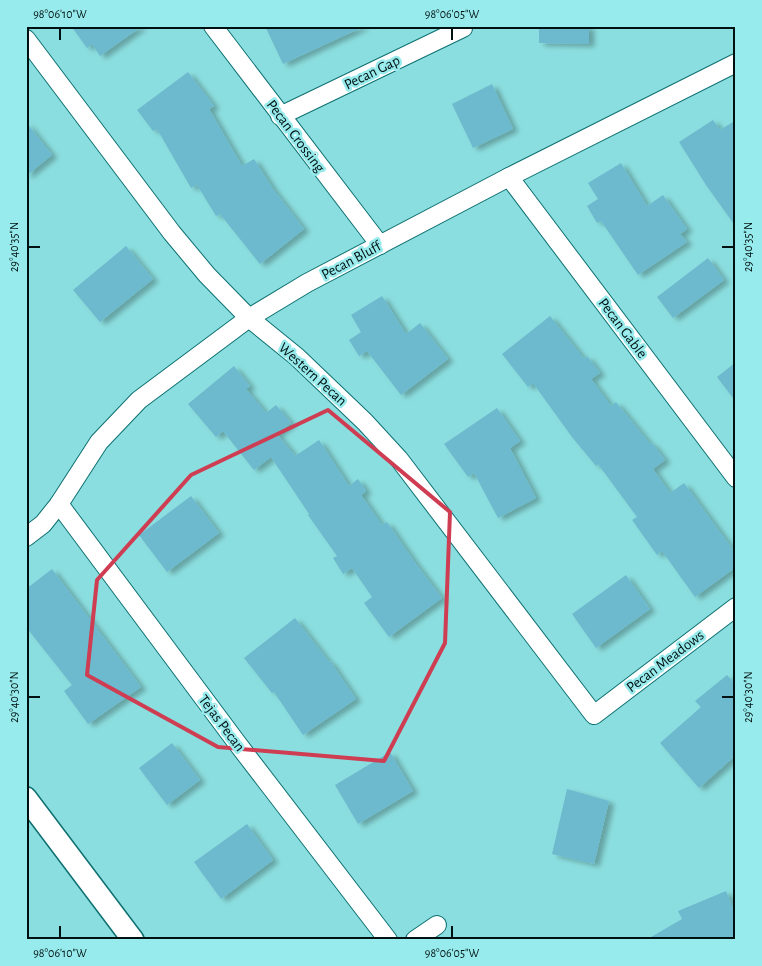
<svg xmlns="http://www.w3.org/2000/svg" width="762" height="966" font-family="'Alegreya Sans',sans-serif">
<style>
.building{fill:#6db9ce;filter:url(#shadow)}
.lines{fill:none;stroke-linecap:round;stroke-linejoin:round}
.minor-casing{stroke:#0e7071;stroke-width:20}
.tertiary-casing{stroke:#0e7071;stroke-width:24}
.minor{stroke:#fff;stroke-width:18}
.tertiary{stroke:#fff;stroke-width:21}
.marked{fill:none;stroke:#ce3d52;stroke-width:4;stroke-linejoin:round}
.ticks{fill:none;stroke:#001112;stroke-width:2}
.labels{text-anchor:middle;stroke-width:5;stroke-linejoin:round;paint-order:stroke}
.street-label{font-size:15px;fill:#001112;stroke:#98ebec}
.neatline{fill:none;stroke:#001112;stroke-width:2}
.ticks-label{font-size:12px;text-anchor:middle;fill:#001112}
</style>
<defs>
<filter id="shadow"><feDropShadow dx="5.5" dy="3" stdDeviation="2.5" flood-color="#0004"/></filter>
</defs>
<rect width="100%" height="100%" fill="#8bdedf"/>
<g class="building">
<polygon points="71,26 142,26 100,56 92,44 87,48"/>
<polygon points="265,26 365,26 283,64"/>
<polygon points="539,26 589,26 589,44 539,43"/>
<polygon points="188,72 214,106 209,109 242,166 254,159 273,189 304,229 260,264 220,214 216,216 197,185 191,188 157,129 153,131 137,110"/>
<polygon points="492,84 513,129 473,148 452,104"/>
<polygon points="713,120 720,130 736,120 736,227 706,185 679,142"/>
<polygon points="26,122 52,155 26,176"/>
<polygon points="621,163 647,206 663,195 687,229 680,234 687,242 638,275 601,221 597,223 587,206 598,199 588,183"/>
<polygon points="126,246 153,279 100,322 73,290"/>
<polygon points="708,258 724,280 673,318 657,297"/>
<polygon points="382,296 406,334 420,323 448,359 401,395 367,351 359,356 349,340 361,332 351,315"/>
<polygon points="550,316 584,359 587,356 600,373 591,379 611,406 616,402 650,444 652,443 665,460 653,469 670,493 684,483 736,554 736,567 695,597 662,551 657,555 632,520 637,517 598,464 596,466 572,437 533,383 528,387 502,354"/>
<polygon points="736,362 736,402 717,377"/>
<polygon points="234,366 250,386 246,389 266,413 276,405 291,423 277,434 295,456 319,440 349,486 358,479 366,491 361,495 382,525 387,522 416,564 442,598 389,637 364,603 372,597 352,568 343,574 333,558 337,556 308,515 309,514 271,457 254,470 223,431 216,437 188,404"/>
<polygon points="497,408 520,441 510,448 536,498 498,518 474,473 468,477 444,444"/>
<polygon points="191,496 219,533 167,572 139,535"/>
<polygon points="52,569 141,687 88,724 64,691 72,685 26,627 26,589"/>
<polygon points="626,575 650,609 596,648 572,614"/>
<polygon points="295,618 329,662 330,661 356,699 303,735 274,692 272,693 244,658"/>
<polygon points="727,675 736,685 736,755 699,788 660,743 701,707 695,701"/>
<polygon points="172,743 200,780 167,805 139,768"/>
<polygon points="390,752 413,791 358,824 335,785"/>
<polygon points="567,789 609,801 594,864 552,854"/>
<polygon points="247,824 273,860 221,899 194,862"/>
<polygon points="726,891 736,915 736,940 646,940 682,919 678,911"/>
</g>
<g class="lines">
<g class="minor-casing">
<g id="minor">
<polyline points="213,26 380,245"/>
<polyline points="26,39 172,233 207,275 249,318 297,357 365,422 399,459 594,715 736,607"/>
<polyline points="280,116 463,28 463,26"/>
<polyline points="509,177 736,478"/>
<polyline points="59,504 237,743 388,940"/>
<polyline points="26,537 43,524 59,504 99,442 139,400 249,318 307,283 509,177 736,63"/>
<polyline points="415,940 437,925"/>
</g>
</g>
<g class="tertiary-casing">
<polyline id="tertiary" points="26,798 133,940"/>
</g>
<use href="#minor" class="minor"/>
<use href="#tertiary" class="tertiary"/>
</g>
<path class="marked" d="M328 410 450 512 445 643 384 761 218 747 87 675 97 580 191 475Z"/>
<path class="ticks" d="M60 28V40M452 28V40M28 247H40M722 247H734M28 697H40M722 697H734M60 926V938M452 926V938"/>
<g class="labels">
<g class="street-label">
<text transform="translate(372 72) rotate(-26)" y="5">Pecan Gap</text>
<text transform="translate(296 136) rotate(53)" y="5">Pecan Crossing</text>
<text transform="translate(351 260) rotate(-28)" y="5">Pecan Bluff</text>
<text transform="translate(623 328) rotate(53)" y="5">Pecan Gable</text>
<text transform="translate(313 374) rotate(42)" y="5">Western Pecan</text>
<text transform="translate(665 661) rotate(-37)" y="5">Pecan Meadows</text>
<text transform="translate(222 723) rotate(53)" y="5">Tejas Pecan</text>
</g>
</g>
<rect width="762" height="966" fill="none" stroke="#98ebec" stroke-width="55"/>
<rect x="28" y="28" width="706" height="910" class="neatline"/>
<g class="ticks-label">
<text x="60" y="18">98°06'10"W</text>
<text x="452" y="18">98°06'05"W</text>
<text transform="translate(14 247) rotate(-90)" y="4">29°40'35"N</text>
<text transform="translate(748 247) rotate(-90)" y="4">29°40'35"N</text>
<text transform="translate(14 697) rotate(-90)" y="4">29°40'30"N</text>
<text transform="translate(748 697) rotate(-90)" y="4">29°40'30"N</text>
<text x="60" y="957">98°06'10"W</text>
<text x="452" y="957">98°06'05"W</text>
</g>
</svg>
